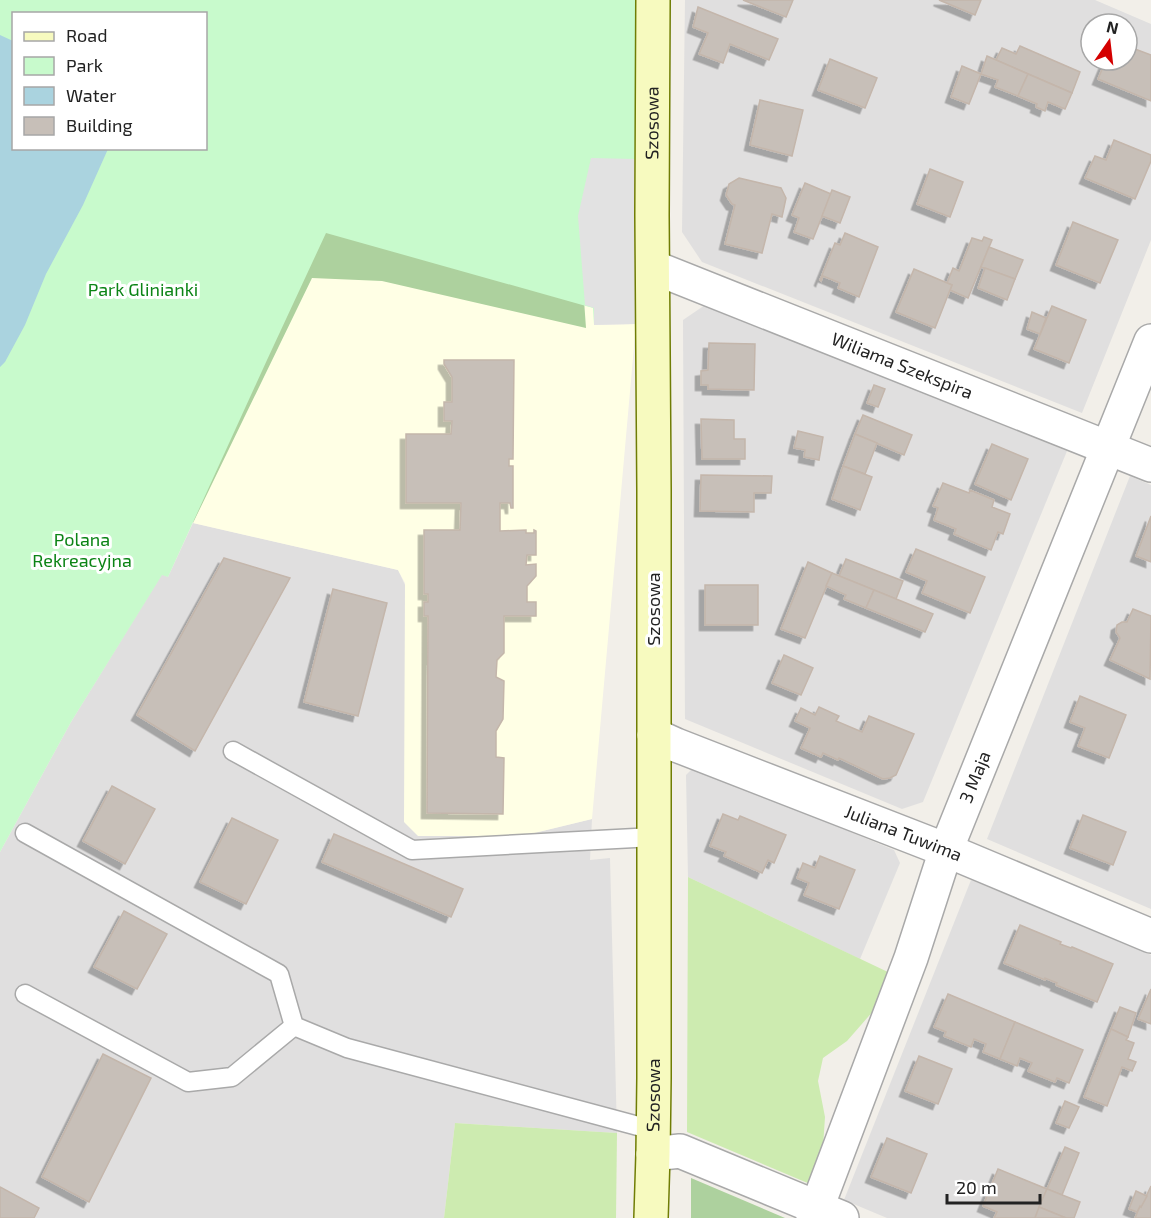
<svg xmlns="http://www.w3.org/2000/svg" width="1151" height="1218" font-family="'Exo 2',sans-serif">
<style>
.residential{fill:#e0dfdf;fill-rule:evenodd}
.education{fill:#ffffe5}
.grass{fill:#cdebb0}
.forest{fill:#add19e}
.park{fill:#c8facc;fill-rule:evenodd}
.parking{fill:#e2e2e2}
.water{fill:#aad3df}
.building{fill:#c7bfb8;stroke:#c4b6ab;stroke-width:1.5;filter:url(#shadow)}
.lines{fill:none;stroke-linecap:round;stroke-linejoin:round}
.lane-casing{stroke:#a9a9a9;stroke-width:21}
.street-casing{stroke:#a9a9a9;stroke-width:36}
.secondary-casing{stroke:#707d05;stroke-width:36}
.lane{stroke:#fff;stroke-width:18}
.street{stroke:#fff;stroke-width:33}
.secondary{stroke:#f7fabf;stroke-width:33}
.labels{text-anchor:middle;stroke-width:6;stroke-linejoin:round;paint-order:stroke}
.street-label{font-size:18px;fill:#222;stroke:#fff}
.park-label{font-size:18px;fill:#0c8416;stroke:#fff}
</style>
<defs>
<filter id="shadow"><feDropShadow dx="-5.5" dy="5.5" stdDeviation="0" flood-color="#0004"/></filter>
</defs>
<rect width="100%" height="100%" fill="#f2efe9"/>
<g class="residential">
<path d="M685 0H1095L1151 24V240L1082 413 702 262 682 232ZM1091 24H1127V60H1091Z"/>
<polygon points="705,305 1067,451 923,802 902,809 685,719 683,320"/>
<polygon points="1130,476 1151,485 1151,909 987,839"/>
<polygon points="193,523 398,570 522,836 592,819 590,860 610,858 617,1133 455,1123 444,1218 0,1218 0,852 71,722 162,574 168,577"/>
<polygon points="694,767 894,850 900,863 860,959 688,877 686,775"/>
<polygon points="971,880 1151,955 1151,1218 887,1218 844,1200"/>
</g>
<polygon class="education" points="326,233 594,308 594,325 636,324 592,819 522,836 418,836 404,822 405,583 398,570 193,523"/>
<g class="grass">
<polygon points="688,877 890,973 875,1009 847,1041 823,1058 818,1081 825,1117 822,1162 810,1184 687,1132"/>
<polygon points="455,1123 617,1133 616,1218 444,1218"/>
</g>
<g class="forest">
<polygon points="236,186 578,216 586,328 382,281 312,278 193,523"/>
<polygon points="691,1178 785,1218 691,1218"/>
</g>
<path class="park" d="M0 0H635V219L594 325 593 308 326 233 267 360 168 577 162 575 71 722 0 852ZM14 14H206V148H14Z"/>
<polygon class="parking" points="591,158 635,159 636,324 594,325 594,308 585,305 578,216"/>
<polygon class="water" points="0,35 13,41 14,148 108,149 83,205 46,274 25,325 5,362 0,367"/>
<g class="building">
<polygon points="743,0 793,0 786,17"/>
<polygon points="939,0 981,0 975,15"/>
<polygon points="698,7 778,39 769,60 730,44 723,63 699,54 708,33 693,27"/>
<polygon points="1020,46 1080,72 1072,93 996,60 1002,48 1016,54"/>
<polygon points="1127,46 1151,55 1151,101 1098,79 1106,60 1127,60"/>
<polygon points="987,56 1028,74 1018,96 995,87 998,80 981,74"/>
<polygon points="830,59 877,78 865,108 818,90"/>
<polygon points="962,66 981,74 969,104 951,97"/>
<polygon points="1028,74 1072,93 1065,109 1048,102 1045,111 1036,107 1037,104 1018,96"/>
<polygon points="760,100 803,110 792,156 750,145"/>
<polygon points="1114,140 1151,155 1151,161 1135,199 1085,178 1095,156 1106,160"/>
<polygon points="930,169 963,182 950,217 917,204"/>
<polygon points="739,178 781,188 786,198 782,217 772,214 762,253 725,244 735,205 732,204 726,195 729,184"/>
<polygon points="805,183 831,194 813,239 794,232 799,218 792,215"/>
<polygon points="832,190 850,197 840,223 822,216"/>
<polygon points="1073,222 1118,240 1100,283 1056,265"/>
<polygon points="845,233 878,247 859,297 838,288 840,283 823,276 821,281 820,280 835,243 840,245"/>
<polygon points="984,237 992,240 968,298 950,290 952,285 947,283 953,268 959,271 972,238 982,241"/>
<polygon points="989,247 1023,260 1015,279 981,267"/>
<polygon points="985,268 1015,279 1007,300 978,288"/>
<polygon points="914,269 952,285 935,328 896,312"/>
<polygon points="1052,306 1086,320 1069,363 1034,349"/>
<polygon points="1032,312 1046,318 1040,334 1027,329"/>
<polygon points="709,343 755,344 754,390 708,389 708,385 701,385 701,371 708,370"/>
<polygon points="444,360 514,360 513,459 509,459 509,466 513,466 513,508 511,508 510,503 500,503 500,531 526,530 526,533 534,533 534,530 536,531 536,555 527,555 526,565 536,564 536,576 527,586 527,602 536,602 536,616 504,616 504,653 497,660 496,677 504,681 503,719 496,731 496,757 504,758 503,814 427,813 428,616 424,616 424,602 428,602 428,594 424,594 424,530 460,530 461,503 406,503 406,434 451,434 452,421 444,421 444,402 452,402 452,377 444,364"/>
<polygon points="874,385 885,389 878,407 867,403"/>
<polygon points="863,415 912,435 904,455 855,434"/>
<polygon points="701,419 734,420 734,439 745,439 745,459 702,459"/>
<polygon points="798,431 823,437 819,460 804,457 805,450 794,448"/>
<polygon points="855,434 877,443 865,474 843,466"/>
<polygon points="992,444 1028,459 1011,500 975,484"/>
<polygon points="843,466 872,477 860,510 832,499"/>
<polygon points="701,475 772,476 771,493 754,493 754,512 700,511"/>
<polygon points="943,483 969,493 970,490 994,500 992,507 1010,514 1003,534 998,532 991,550 954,534 956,529 934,520 938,508 933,506"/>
<polygon points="1151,516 1151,562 1136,556"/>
<polygon points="916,549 985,577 970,613 922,593 927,581 906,572"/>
<polygon points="224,558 290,578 195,751 137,715"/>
<polygon points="846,559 903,581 896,599 839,576"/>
<polygon points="808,562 832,573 805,638 781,629"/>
<polygon points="832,573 874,590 866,608 844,599 846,595 826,586"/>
<rect x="705" y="585" width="53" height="40"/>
<polygon points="333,589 387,603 358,716 304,702"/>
<polygon points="874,590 933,614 925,632 866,608"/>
<polygon points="1133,609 1151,616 1150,679 1110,660 1120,638 1116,632 1117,625 1122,622 1127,622"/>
<polygon points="784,655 813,668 801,695 772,683"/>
<polygon points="1080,696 1126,715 1109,758 1078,746 1085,728 1070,722"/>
<polygon points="819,707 839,716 836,721 862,732 869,716 914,734 896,775 890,778 883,779 839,758 838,760 823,753 821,757 801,748 810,728 795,721 801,708 815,715"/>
<polygon points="112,786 155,809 125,864 83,841"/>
<polygon points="723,814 738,820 740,816 786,835 774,863 768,860 762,873 724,856 726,852 710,846"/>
<polygon points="1083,815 1126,832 1113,865 1070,848"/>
<polygon points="232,818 278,840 246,904 200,882"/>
<polygon points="334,834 463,889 451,917 322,862"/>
<polygon points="820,856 855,870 839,909 804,895 809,883 797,878 803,863 815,868"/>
<polygon points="124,911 167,934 137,989 94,967"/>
<polygon points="1020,925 1061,942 1060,944 1071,948 1072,947 1113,964 1097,1002 1056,985 1057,983 1045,978 1045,980 1004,963"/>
<polygon points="1151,989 1151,1024 1138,1019"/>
<polygon points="948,994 1015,1022 1000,1059 983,1052 986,1044 974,1039 971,1047 944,1036 946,1032 934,1027"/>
<polygon points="1120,1007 1136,1013 1128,1037 1111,1029"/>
<polygon points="1015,1022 1083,1050 1069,1083 1057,1078 1055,1082 1028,1071 1032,1063 1020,1058 1017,1066 1000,1059"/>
<polygon points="1111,1029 1128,1037 1126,1040 1134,1043 1128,1059 1136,1062 1132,1071 1122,1067 1107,1106 1084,1097"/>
<polygon points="103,1054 151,1078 89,1202 42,1177"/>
<polygon points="919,1056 952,1069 938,1104 905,1091"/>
<polygon points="1065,1101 1079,1107 1069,1128 1056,1123"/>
<polygon points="887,1138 927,1154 911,1193 871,1177"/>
<polygon points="1065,1147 1079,1153 1062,1195 1047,1189"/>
<polygon points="998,1169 1047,1189 1035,1218 994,1218 997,1212 983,1206"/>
<polygon points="1151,1186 1151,1218 1135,1218 1140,1206 1141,1207"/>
<polygon points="0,1187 39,1208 34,1218 0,1218"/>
<polygon points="1047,1189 1080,1202 1074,1218 1066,1218 1039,1207"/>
<polygon points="1136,1191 1147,1196 1141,1207 1140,1206 1137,1212 1129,1209"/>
<polygon points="1039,1207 1066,1218 1035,1218"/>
</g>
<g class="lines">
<g class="lane-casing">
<g id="lane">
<polyline points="233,751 412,850 654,837"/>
<polyline points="25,833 279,974 294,1026 347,1048 653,1130"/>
<polyline points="25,994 188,1082 232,1077 294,1026"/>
</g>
</g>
<g class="street-casing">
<g id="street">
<path id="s1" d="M653 267 1151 465"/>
<path id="s2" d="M654 735 676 745 946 850 1151 936"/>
<polyline points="653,1154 680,1151 842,1218"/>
<path id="s3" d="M813 1218 911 958 946 850 1151 341"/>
</g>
</g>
<g class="secondary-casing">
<g id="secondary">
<path id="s4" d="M651 1218 653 1154 654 1078V491L652 215 653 0"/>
</g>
</g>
<use href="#lane" class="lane"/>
<use href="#street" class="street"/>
<use href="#secondary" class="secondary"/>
</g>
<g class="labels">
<g class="street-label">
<text dy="6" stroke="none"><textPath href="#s4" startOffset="1095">Szosowa</textPath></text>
<text dy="6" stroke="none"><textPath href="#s1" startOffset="268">Wiliama Szekspira</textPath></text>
<text transform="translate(654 609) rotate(-90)" y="6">Szosowa</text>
<text dy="6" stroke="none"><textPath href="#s3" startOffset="470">3 Maja</textPath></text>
<text dy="6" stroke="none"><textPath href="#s2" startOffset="268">Juliana Tuwima</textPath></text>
<text dy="6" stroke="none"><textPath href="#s4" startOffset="123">Szosowa</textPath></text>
</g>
<g class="park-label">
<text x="143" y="296">Park Glinianki</text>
<text x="82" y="546">Polana<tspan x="82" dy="21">Rekreacyjna</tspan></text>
</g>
</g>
<rect x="12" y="12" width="195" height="138" fill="#ffffff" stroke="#a7a7a7" stroke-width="1.5"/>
<rect x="24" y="32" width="30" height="9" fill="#f7fabf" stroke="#a7a7a7" stroke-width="1.5"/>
<text x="66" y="42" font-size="18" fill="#222222">Road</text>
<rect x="24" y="57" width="30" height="18" fill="#c8facc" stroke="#a7a7a7" stroke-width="1.5"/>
<text x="66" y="72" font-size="18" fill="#222222">Park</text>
<rect x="24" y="87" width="30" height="18" fill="#aad3df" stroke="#a7a7a7" stroke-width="1.5"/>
<text x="66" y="102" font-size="18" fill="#222222">Water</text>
<rect x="24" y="117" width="30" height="18" fill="#c7bfb8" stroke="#a7a7a7" stroke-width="1.5"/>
<text x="66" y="132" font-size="18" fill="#222222">Building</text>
<g transform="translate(1109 42) rotate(14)"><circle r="28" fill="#ffffff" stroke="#a7a7a7" stroke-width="1.5"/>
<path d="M0-4.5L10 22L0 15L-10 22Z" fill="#d40000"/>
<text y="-9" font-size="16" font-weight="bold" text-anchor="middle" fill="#222222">N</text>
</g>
<path d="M947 1194v9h93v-9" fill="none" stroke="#222222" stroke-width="3"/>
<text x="956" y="1194" font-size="18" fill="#222222" stroke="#ffffff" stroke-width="4.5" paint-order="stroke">20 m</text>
</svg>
